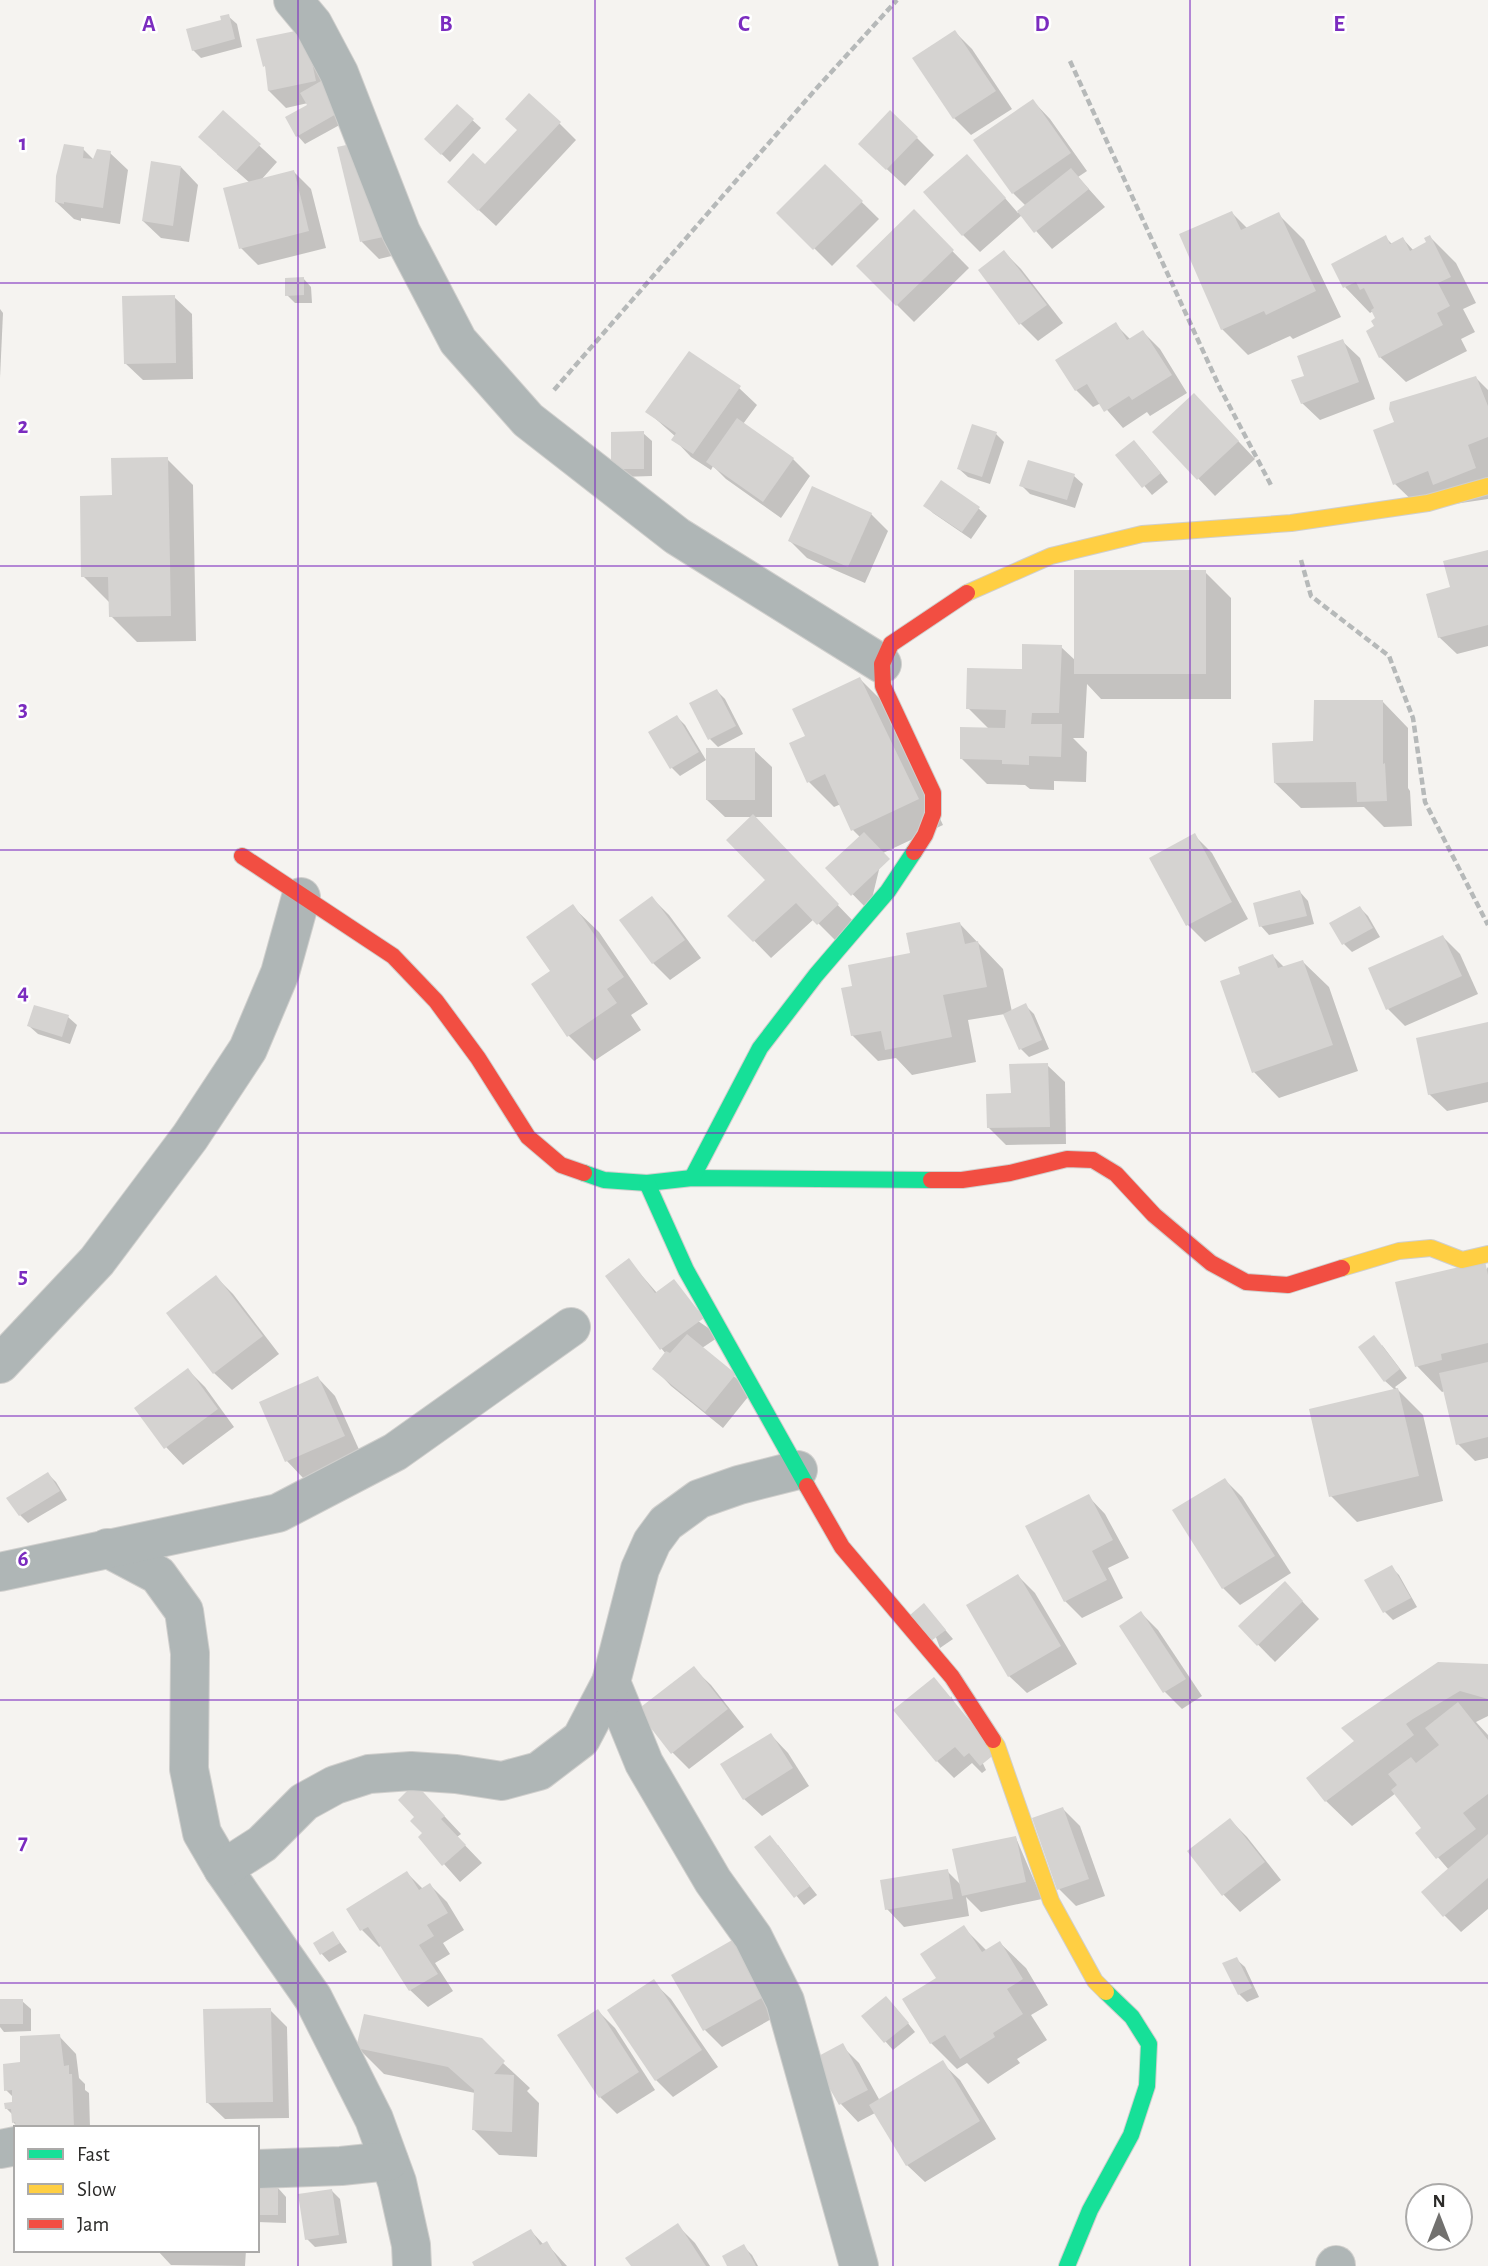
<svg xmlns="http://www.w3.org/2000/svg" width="1488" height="2266" font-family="'Alegreya Sans',sans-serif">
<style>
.shadow{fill:#0003}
.building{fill:#d5d3d1}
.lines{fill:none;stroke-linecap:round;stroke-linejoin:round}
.street-casing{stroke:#d0cfcd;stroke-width:40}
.fast-casing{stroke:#d0cfcd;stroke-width:18}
.slow-casing{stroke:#d0cfcd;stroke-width:18}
.jam-casing{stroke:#d0cfcd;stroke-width:18}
.path{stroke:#b6b9b9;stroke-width:4.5;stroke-dasharray:7 3.5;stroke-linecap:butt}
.street{stroke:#afb6b6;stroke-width:38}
.fast{stroke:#16e098;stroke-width:16}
.slow{stroke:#ffcf43;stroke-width:16}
.jam{stroke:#f24e42;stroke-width:16}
.grid{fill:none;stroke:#7b2cbf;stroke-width:2;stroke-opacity:0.55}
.grid-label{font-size:23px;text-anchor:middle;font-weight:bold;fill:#7b2cbf;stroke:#fff;stroke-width:5;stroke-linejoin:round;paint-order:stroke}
</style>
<rect width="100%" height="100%" fill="#f5f3f0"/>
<g class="shadow">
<polygon points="228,16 237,24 242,47 201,58 193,50"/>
<polygon points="304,31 345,122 305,144 297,135 309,106 308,103 286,108 269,91 267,68 265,66"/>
<polygon points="955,32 972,49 1012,109 971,135 954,118 915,58"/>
<polygon points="1033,101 1050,119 1087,171 1078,177 1105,207 1052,249 1022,215 980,252 963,235 984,174 1018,213 1026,206 1013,193"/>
<polygon points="457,106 481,128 450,162 426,139"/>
<polygon points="223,112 277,162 261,180 294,172 311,189 326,248 258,265 241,248 250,183 217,154"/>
<polygon points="559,123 576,140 496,226 467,199 485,166"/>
<polygon points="917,138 934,155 905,186 878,161"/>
<polygon points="83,149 94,160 110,153 128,170 120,224 81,218 81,221 74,219 56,202"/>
<polygon points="340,149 404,253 379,259 362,242"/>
<polygon points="825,166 879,219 832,266 779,213"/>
<polygon points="181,167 198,185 189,242 161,238 143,221"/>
<polygon points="914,212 969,268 914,322 858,266"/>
<polygon points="1232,213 1248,229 1278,214 1304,240 1341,317 1293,339 1290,336 1248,355 1222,329"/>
<polygon points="1430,237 1456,263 1476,303 1463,309 1475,332 1461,339 1467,351 1406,382 1380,357 1376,327 1377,319 1373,311 1370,313 1345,287 1386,238 1392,244 1403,239 1414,251 1429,243"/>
<polygon points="1004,252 1021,269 1063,323 1038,341 1021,324 980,271"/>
<polygon points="303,278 311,287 312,303 295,303 287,295"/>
<polygon points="174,297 192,314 193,379 143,380 125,363"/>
<polygon points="0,309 3,313 0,378"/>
<polygon points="1116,325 1131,340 1143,332 1160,349 1187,393 1150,416 1147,412 1123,428 1101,403 1093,407 1076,390"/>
<polygon points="1342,341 1360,358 1375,399 1320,420 1302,403 1306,377"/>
<polygon points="1476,378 1488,390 1488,499 1421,509 1395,484 1396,423"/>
<polygon points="739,388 757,405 743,424 793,459 810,476 781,518 726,479 713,466 711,470 691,457 674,439 676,437 648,412"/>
<polygon points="1211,412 1255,459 1215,496 1154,432"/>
<polygon points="643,433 652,441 652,476 621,477 612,434"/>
<polygon points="996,434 1004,442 990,484 968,477 959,469"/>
<polygon points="1142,450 1168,482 1152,495 1118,455"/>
<polygon points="167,459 193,485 196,641 137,642 111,616 109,602 83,576 114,497"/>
<polygon points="1074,476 1083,484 1075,508 1030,494 1021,485"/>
<polygon points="925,505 978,508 987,516 971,539 933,513"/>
<polygon points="871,514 888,531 865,583 807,558 790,541"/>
<polygon points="1488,551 1488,646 1457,654 1439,637 1452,589"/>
<polygon points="1205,572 1231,598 1231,699 1101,699 1087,684 1084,738 1073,738 1087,752 1086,782 1054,781 1054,790 1030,789 1025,785 987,784 962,759 989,729 968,708 1061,647 1076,661"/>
<polygon points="860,679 886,705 943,825 883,853 869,911 827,868 860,837 853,830 841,804 834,807 809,782 807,737"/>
<polygon points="717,691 725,699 743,734 718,747 710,739"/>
<polygon points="1383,702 1408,728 1408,788 1410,791 1412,826 1384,827 1364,807 1301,808 1275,783 1315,743"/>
<polygon points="677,717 685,725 706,760 680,776 672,768"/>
<polygon points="754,750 772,767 772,817 753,817 855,923 836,941 814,919 771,958 730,916 767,880 753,817 725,817 707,800"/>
<polygon points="1195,836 1212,853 1248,919 1205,942 1188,925"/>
<polygon points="1300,892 1308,901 1314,924 1269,935 1261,926"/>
<polygon points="652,898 669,915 701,958 670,980 653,963"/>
<polygon points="573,907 599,932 648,1004 631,1015 641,1030 594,1061 569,1036 534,984 553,971"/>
<polygon points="1360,908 1368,916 1380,937 1352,952 1344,944"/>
<polygon points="960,924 1003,969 1012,1012 1025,1005 1034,1014 1049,1049 1029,1057 1021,1049 1005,1014 968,1020 976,1062 912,1075 896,1058 878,1061 852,1035 854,988"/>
<polygon points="1443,937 1460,954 1478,994 1405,1026 1388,1009"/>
<polygon points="1273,956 1285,968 1303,962 1329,987 1358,1071 1279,1098 1254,1072 1242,975"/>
<polygon points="68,1017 77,1025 70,1044 38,1034 29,1026"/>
<polygon points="1488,1025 1488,1102 1447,1111 1429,1094"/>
<polygon points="1047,1065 1065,1082 1066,1144 1006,1145 989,1128 1012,1095"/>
<polygon points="629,1261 657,1293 720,1336 702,1348 752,1392 723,1428 671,1386 654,1368 666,1354 661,1348"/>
<polygon points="1488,1267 1488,1458 1475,1461 1458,1444 1445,1391 1442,1392 1417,1366"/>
<polygon points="216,1277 233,1294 279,1354 232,1390 214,1373"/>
<polygon points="1382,1345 1407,1378 1395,1387 1423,1415 1443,1501 1357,1522 1331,1496 1395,1390 1385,1381"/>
<polygon points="188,1370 205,1387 234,1427 183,1465 166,1447"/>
<polygon points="318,1378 335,1396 361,1454 304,1479 287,1461 262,1403"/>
<polygon points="48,1474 56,1482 67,1500 28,1523 20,1515"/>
<polygon points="1225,1480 1242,1497 1291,1573 1240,1605 1223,1588"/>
<polygon points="1088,1496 1105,1514 1129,1558 1108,1568 1123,1598 1082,1618 1065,1601"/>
<polygon points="1391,1567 1399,1575 1417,1607 1393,1620 1385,1612 1367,1580"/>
<polygon points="1018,1576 1035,1593 1077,1664 1027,1693 1009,1676"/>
<polygon points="1302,1601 1319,1619 1275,1662 1240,1626"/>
<polygon points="924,1605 953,1639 940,1648"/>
<polygon points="1141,1613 1158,1630 1202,1696 1182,1709 1165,1692 1121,1627"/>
<polygon points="1488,1666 1488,1716 1476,1722 1488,1735 1488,1909 1461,1932 1444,1915 1449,1870 1417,1833 1423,1828 1396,1793 1352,1826 1326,1801 1308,1778"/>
<polygon points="693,1668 711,1685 744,1727 689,1769 672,1752"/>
<polygon points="951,1696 986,1770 982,1773 972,1763 954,1778 937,1761"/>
<polygon points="771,1735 788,1753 809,1786 762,1816 744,1799"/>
<polygon points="432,1803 461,1834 457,1837 482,1863 460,1882 420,1837 425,1834"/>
<polygon points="1063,1809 1080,1826 1105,1896 1076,1906 1059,1889"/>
<polygon points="1230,1820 1247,1837 1281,1880 1240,1912 1223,1894"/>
<polygon points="1016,1838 1042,1899 981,1912 966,1897 969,1916 904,1927 887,1909 947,1871 961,1885"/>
<polygon points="778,1845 817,1895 804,1905 757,1847"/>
<polygon points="407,1873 423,1889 430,1885 447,1902 464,1930 443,1943 450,1954 435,1963 453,1991 428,2007 410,1990 382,1945 379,1947 362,1930"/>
<polygon points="963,1927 987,1951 1000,1943 1026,1968 1048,2005 1031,2015 1047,2040 1017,2059 1020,2063 988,2084 967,2063 957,2069 931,2043 938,1979"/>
<polygon points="333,1933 347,1952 329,1962 321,1953"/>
<polygon points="734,1942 782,2013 722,2047 705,2030 673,1976"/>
<polygon points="1236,1959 1245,1967 1259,1997 1247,2002 1239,1994"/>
<polygon points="653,1982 671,1999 718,2067 673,2097 656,2080"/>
<polygon points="0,2001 22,2001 31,2009 31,2031 4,2032 0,2027"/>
<polygon points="894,2006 915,2032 893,2050 863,2016"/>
<polygon points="270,2010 287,2027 289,2118 225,2119 207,2102"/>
<polygon points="598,2011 615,2028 655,2090 617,2114 600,2097"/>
<polygon points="59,2036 76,2054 79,2078 85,2084 85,2090 89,2093 90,2128 19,2128 13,2122 13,2115 6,2108 14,2104 14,2098 6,2090"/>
<polygon points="475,2037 530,2088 527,2091 539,2103 537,2157 499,2155 474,2130 475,2093 384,2074 358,2048"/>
<polygon points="842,2046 859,2063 880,2101 942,2063 960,2080 996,2139 925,2182 907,2165 875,2113 858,2122 841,2104 816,2060"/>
<polygon points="257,2188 278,2188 286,2197 286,2223 257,2222"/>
<polygon points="332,2191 340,2199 347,2243 315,2247 307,2239"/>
<polygon points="678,2226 695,2243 710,2266 633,2266"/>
<polygon points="531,2231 544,2245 546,2243 567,2266 476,2266"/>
<polygon points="744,2247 752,2255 758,2266 729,2266"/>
<polygon points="157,2250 246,2250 245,2266 171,2265"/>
</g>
<g class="building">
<polygon points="229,14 235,39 192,51 186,29 221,20 220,16"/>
<polygon points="305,29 316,81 268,91 265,66 263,67 256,39"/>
<polygon points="955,30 996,91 953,119 912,58"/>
<polygon points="321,81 338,113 296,137 285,117 307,105 300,93"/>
<polygon points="529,93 561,122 478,211 447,182 473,153 485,164 517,130 505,119"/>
<polygon points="1033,99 1071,153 1012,194 973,140"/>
<polygon points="457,104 474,119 441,155 424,139"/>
<polygon points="223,110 261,144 236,171 198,137"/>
<polygon points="890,110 918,137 886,170 858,144"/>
<polygon points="365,141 388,236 360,242 337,147"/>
<polygon points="64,144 84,147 83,158 93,159 97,149 111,151 103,208 64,202 64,204 55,202 56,176"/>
<polygon points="967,154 1006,198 962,236 923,192"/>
<polygon points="151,161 181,166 173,226 142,221"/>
<polygon points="825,164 863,201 813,250 776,213"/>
<polygon points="1071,168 1089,189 1034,233 1017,211"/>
<polygon points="294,170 309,231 239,249 223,188"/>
<polygon points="914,209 954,250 896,306 856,266"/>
<polygon points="1232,211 1241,230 1279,212 1316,291 1266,315 1264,311 1221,330 1179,234"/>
<polygon points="1386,235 1390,244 1403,237 1410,251 1426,242 1424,238 1430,235 1451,277 1438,283 1450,306 1437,313 1443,325 1379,358 1366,331 1374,326 1371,321 1375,318 1371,310 1374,308 1364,288 1360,290 1356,282 1343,288 1331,264"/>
<polygon points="1004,250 1047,305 1019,325 978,270"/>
<polygon points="304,277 304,295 285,296 285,278"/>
<polygon points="175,295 176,363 124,364 122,296"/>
<polygon points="1116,322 1127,340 1143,330 1172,375 1132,400 1129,396 1104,412 1087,384 1075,391 1055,360"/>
<polygon points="1343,339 1359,382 1301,404 1291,380 1304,376 1297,356"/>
<polygon points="689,351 741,386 693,454 671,440 676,433 645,412"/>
<polygon points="1476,376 1488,406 1488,437 1468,445 1476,468 1433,485 1428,471 1393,485 1373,430 1394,422 1389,409 1390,402"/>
<polygon points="1194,393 1239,441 1197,480 1152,432"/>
<polygon points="737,418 794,458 763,502 706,462"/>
<polygon points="972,424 997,432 982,477 957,469"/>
<polygon points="644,431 644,469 611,469 611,432"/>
<polygon points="1134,440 1161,473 1142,488 1115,455"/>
<polygon points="168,457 171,616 109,617 108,577 81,577 80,496 112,495 111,458"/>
<polygon points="1028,460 1075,474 1067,500 1019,486"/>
<polygon points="941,480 980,507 962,532 923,506"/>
<polygon points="812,486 872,513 848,567 788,541"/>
<polygon points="1488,550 1488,625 1438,638 1426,594 1450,587 1443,561"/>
<rect x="1074" y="570" width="132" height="104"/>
<polygon points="1022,644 1062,645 1059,713 1032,713 1031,724 1062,724 1061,757 1029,756 1029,765 1002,764 1002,760 960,759 960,727 1005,728 1006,710 966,709 967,668 1022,669"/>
<polygon points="860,677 919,799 851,831 825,774 807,783 789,743 805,736 792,709"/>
<polygon points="717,689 736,726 708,740 689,703"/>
<polygon points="1314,700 1383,700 1383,764 1385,763 1387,801 1357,802 1356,782 1274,783 1272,743 1313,741"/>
<polygon points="677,715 699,752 670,769 648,732"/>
<rect x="706" y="748" width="49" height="52"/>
<polygon points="753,814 839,904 817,925 796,903 753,942 727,916 765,880 726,840"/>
<polygon points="864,832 890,859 851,896 825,868"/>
<polygon points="1195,833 1232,902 1186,926 1149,858"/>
<polygon points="1300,890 1307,916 1259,927 1253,903"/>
<polygon points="652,896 685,940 652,964 619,920"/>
<polygon points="573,904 624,977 607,989 617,1003 567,1037 531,984 550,971 526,937"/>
<polygon points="1360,906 1373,928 1342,945 1329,923"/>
<polygon points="960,922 965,944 978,941 987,987 943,995 952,1037 885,1050 881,1031 851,1036 841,988 852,986 848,965 910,953 906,933"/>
<polygon points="1443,935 1462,976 1386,1010 1368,968"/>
<polygon points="1273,954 1278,968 1303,960 1333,1045 1252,1073 1220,981 1240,974 1238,967"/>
<polygon points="1026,1003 1042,1040 1019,1050 1003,1014"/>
<polygon points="34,1005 69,1015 62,1037 27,1026"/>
<polygon points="1488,1022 1488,1082 1428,1095 1416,1038"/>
<polygon points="1048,1063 1050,1127 987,1128 986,1094 1011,1093 1009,1064"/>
<polygon points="629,1258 655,1293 674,1279 704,1318 660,1350 605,1276"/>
<polygon points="1485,1261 1488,1275 1488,1343 1441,1354 1442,1360 1415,1367 1395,1282"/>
<polygon points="216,1275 263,1336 213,1374 166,1313"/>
<polygon points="687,1334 736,1374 705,1412 652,1369 666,1351 670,1353"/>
<polygon points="1374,1335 1400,1369 1384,1382 1358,1347"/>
<polygon points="1488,1362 1488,1437 1456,1445 1439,1373"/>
<polygon points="188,1368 218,1409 164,1449 134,1408"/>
<polygon points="318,1376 345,1436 285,1462 259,1402"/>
<polygon points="1398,1388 1419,1476 1329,1497 1309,1409"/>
<polygon points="48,1472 60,1491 19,1516 6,1498"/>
<polygon points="1225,1478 1275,1556 1222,1589 1172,1510"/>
<polygon points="1089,1494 1113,1540 1092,1551 1107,1580 1064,1602 1025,1526"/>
<polygon points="1392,1565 1411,1598 1383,1613 1364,1580"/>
<polygon points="1018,1574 1061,1646 1008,1677 966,1605"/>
<polygon points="1285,1581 1303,1601 1257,1646 1238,1626"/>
<polygon points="924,1603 946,1630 931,1641 910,1615"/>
<polygon points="1141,1611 1186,1679 1163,1693 1119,1626"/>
<polygon points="1438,1662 1488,1664 1488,1699 1460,1691 1413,1719 1406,1724 1414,1735 1325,1802 1306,1778 1354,1741 1341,1728"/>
<polygon points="694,1666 728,1709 671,1754 637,1710"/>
<polygon points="934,1677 996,1753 980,1766 969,1753 964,1757 955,1747 936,1762 893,1710"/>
<polygon points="1458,1702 1488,1740 1488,1794 1463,1813 1476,1829 1436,1859 1415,1833 1421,1828 1391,1790 1397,1785 1388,1774 1411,1757 1416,1763 1439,1745 1425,1728"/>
<polygon points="771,1733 793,1768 743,1800 720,1764"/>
<polygon points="415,1783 445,1816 441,1819 466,1845 442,1866 418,1837 422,1833 410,1821 414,1817 398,1800"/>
<polygon points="1063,1807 1089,1879 1057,1890 1032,1818"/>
<polygon points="1230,1818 1265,1862 1222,1896 1187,1851"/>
<polygon points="1488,1834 1488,1878 1443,1917 1421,1892"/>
<polygon points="770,1835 810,1886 794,1898 754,1847"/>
<polygon points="1016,1836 1026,1882 962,1896 952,1849"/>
<polygon points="948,1869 953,1899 885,1910 880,1880"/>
<polygon points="407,1871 419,1890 430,1883 448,1913 427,1925 434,1936 419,1945 438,1974 409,1991 368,1927 360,1931 346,1909"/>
<polygon points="964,1925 982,1952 1000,1941 1023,1979 1007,1989 1023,2014 993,2033 995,2037 960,2059 945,2035 930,2044 902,1999 936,1978 920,1954"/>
<polygon points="333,1931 340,1943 320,1955 313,1943"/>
<polygon points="734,1939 767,1995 703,2031 671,1975"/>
<polygon points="1237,1957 1252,1988 1238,1995 1222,1963"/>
<polygon points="654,1979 702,2050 655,2081 607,2010"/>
<polygon points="886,1996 909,2023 884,2043 861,2016"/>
<rect x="0" y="1999" width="23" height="25"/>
<polygon points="271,2008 273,2102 206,2103 203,2009"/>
<polygon points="598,2009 639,2072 599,2098 557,2035"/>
<polygon points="364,2014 482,2038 505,2061 494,2074 514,2075 512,2132 472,2130 474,2090 448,2067 356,2048"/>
<polygon points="60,2034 64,2066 69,2065 69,2074 72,2074 74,2128 48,2128 48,2126 16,2127 15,2122 12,2123 11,2109 5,2109 4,2103 12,2102 12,2090 4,2091 3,2064 20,2062 20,2036"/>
<polygon points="843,2043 868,2090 839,2105 813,2059"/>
<polygon points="943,2060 980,2121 906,2166 869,2105"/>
<rect x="257" y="2187" width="21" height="28"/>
<polygon points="332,2189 339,2235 305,2240 298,2194"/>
<polygon points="678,2223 706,2266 631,2266 625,2258"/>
<polygon points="531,2229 540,2245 547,2241 562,2266 474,2266 472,2262"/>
<polygon points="744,2244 756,2266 727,2266 722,2256"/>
</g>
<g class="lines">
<g class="street-casing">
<g id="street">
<polyline points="293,0 313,24 339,73 401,232 458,341 528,420 677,536 882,664"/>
<polyline points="0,1364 97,1261 190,1137 248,1049 280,973 301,897"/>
<polyline points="107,1548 158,1575 184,1611 190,1653 189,1769 202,1833 223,1869 313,1998 374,2119 397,2182 411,2245 412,2266"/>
<polyline points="0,1572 278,1513 395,1452 571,1327"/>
<polyline points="611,1682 644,1763 713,1881 753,1937 785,2001 859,2266"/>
<polyline points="223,1869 262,1844 304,1802 335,1785 369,1774 411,1771 456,1774 502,1781 539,1771 581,1739 611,1682 640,1569 652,1542 666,1523 699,1499 739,1485 798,1470"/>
<polyline points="0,2149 16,2146"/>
<polyline points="257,2169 341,2166 389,2161"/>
<polyline points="1335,2266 1336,2265"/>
</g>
</g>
<g class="fast-casing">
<g id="fast">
<polyline points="584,1173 604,1180 647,1183 692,1178 931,1180"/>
<polyline points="692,1178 760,1048 816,975 888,891 914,852"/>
<polyline points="647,1183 686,1270 807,1486"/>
<polyline points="1067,2266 1090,2210 1131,2135 1147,2086 1149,2044 1132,2017 1106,1992"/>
</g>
</g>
<g class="slow-casing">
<g id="slow">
<polyline points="967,593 1051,556 1142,534 1291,523 1428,503 1488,486"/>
<polyline points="1342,1268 1399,1251 1431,1248 1462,1260 1488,1254"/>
<polyline points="993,1740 997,1746 1051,1901 1095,1981 1106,1992"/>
</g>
</g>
<g class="jam-casing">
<g id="jam">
<polyline points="914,852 925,835 933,814 933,793 883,686 882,664 891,644 967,593"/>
<polyline points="242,856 393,956 436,1001 478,1058 528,1137 561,1165 584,1173"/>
<polyline points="931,1180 962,1180 1010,1173 1067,1159 1093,1160 1116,1174 1154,1215 1211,1263 1246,1282 1288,1285 1342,1268"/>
<polyline points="807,1486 842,1547 952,1677 993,1740"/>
</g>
</g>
<g class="path">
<polyline points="1070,61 1220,388 1272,487"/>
<polyline points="554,390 815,90 897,0"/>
<polyline points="1301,560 1311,596 1389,656 1413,718 1425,802 1488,925"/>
</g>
<use href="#street" class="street"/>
<use href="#fast" class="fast"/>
<use href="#slow" class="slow"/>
<use href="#jam" class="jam"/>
</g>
<path class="grid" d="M298 0V2266M595 0V2266M893 0V2266M1190 0V2266M0 283H1488M0 566H1488M0 850H1488M0 1133H1488M0 1416H1488M0 1700H1488M0 1983H1488"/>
<g class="grid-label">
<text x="149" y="31">A</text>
<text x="446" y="31">B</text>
<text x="744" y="31">C</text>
<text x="1042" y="31">D</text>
<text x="1339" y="31">E</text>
<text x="23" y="150">1</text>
<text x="23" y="433">2</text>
<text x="23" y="716">3</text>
<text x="23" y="999">4</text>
<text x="23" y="1283">5</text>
<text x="23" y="1566">6</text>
<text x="23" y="1849">7</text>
</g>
<rect x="14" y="2126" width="245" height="126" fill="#ffffff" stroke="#abaaa9" stroke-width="2"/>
<rect x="28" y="2149" width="35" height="10" fill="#16e098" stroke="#abaaa9" stroke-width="2"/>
<text x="77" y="2161" font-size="21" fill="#2c2b29">Fast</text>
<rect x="28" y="2184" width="35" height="10" fill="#ffcf43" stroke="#abaaa9" stroke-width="2"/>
<text x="77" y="2196" font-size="21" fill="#2c2b29">Slow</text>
<rect x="28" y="2219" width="35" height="10" fill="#f24e42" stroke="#abaaa9" stroke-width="2"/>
<text x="77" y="2231" font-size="21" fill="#2c2b29">Jam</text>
<g transform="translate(1439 2217)"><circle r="33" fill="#ffffff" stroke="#abaaa9" stroke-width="2"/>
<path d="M0-5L12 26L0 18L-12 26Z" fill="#72716f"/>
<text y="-10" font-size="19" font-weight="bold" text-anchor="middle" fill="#2c2b29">N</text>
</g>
</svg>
